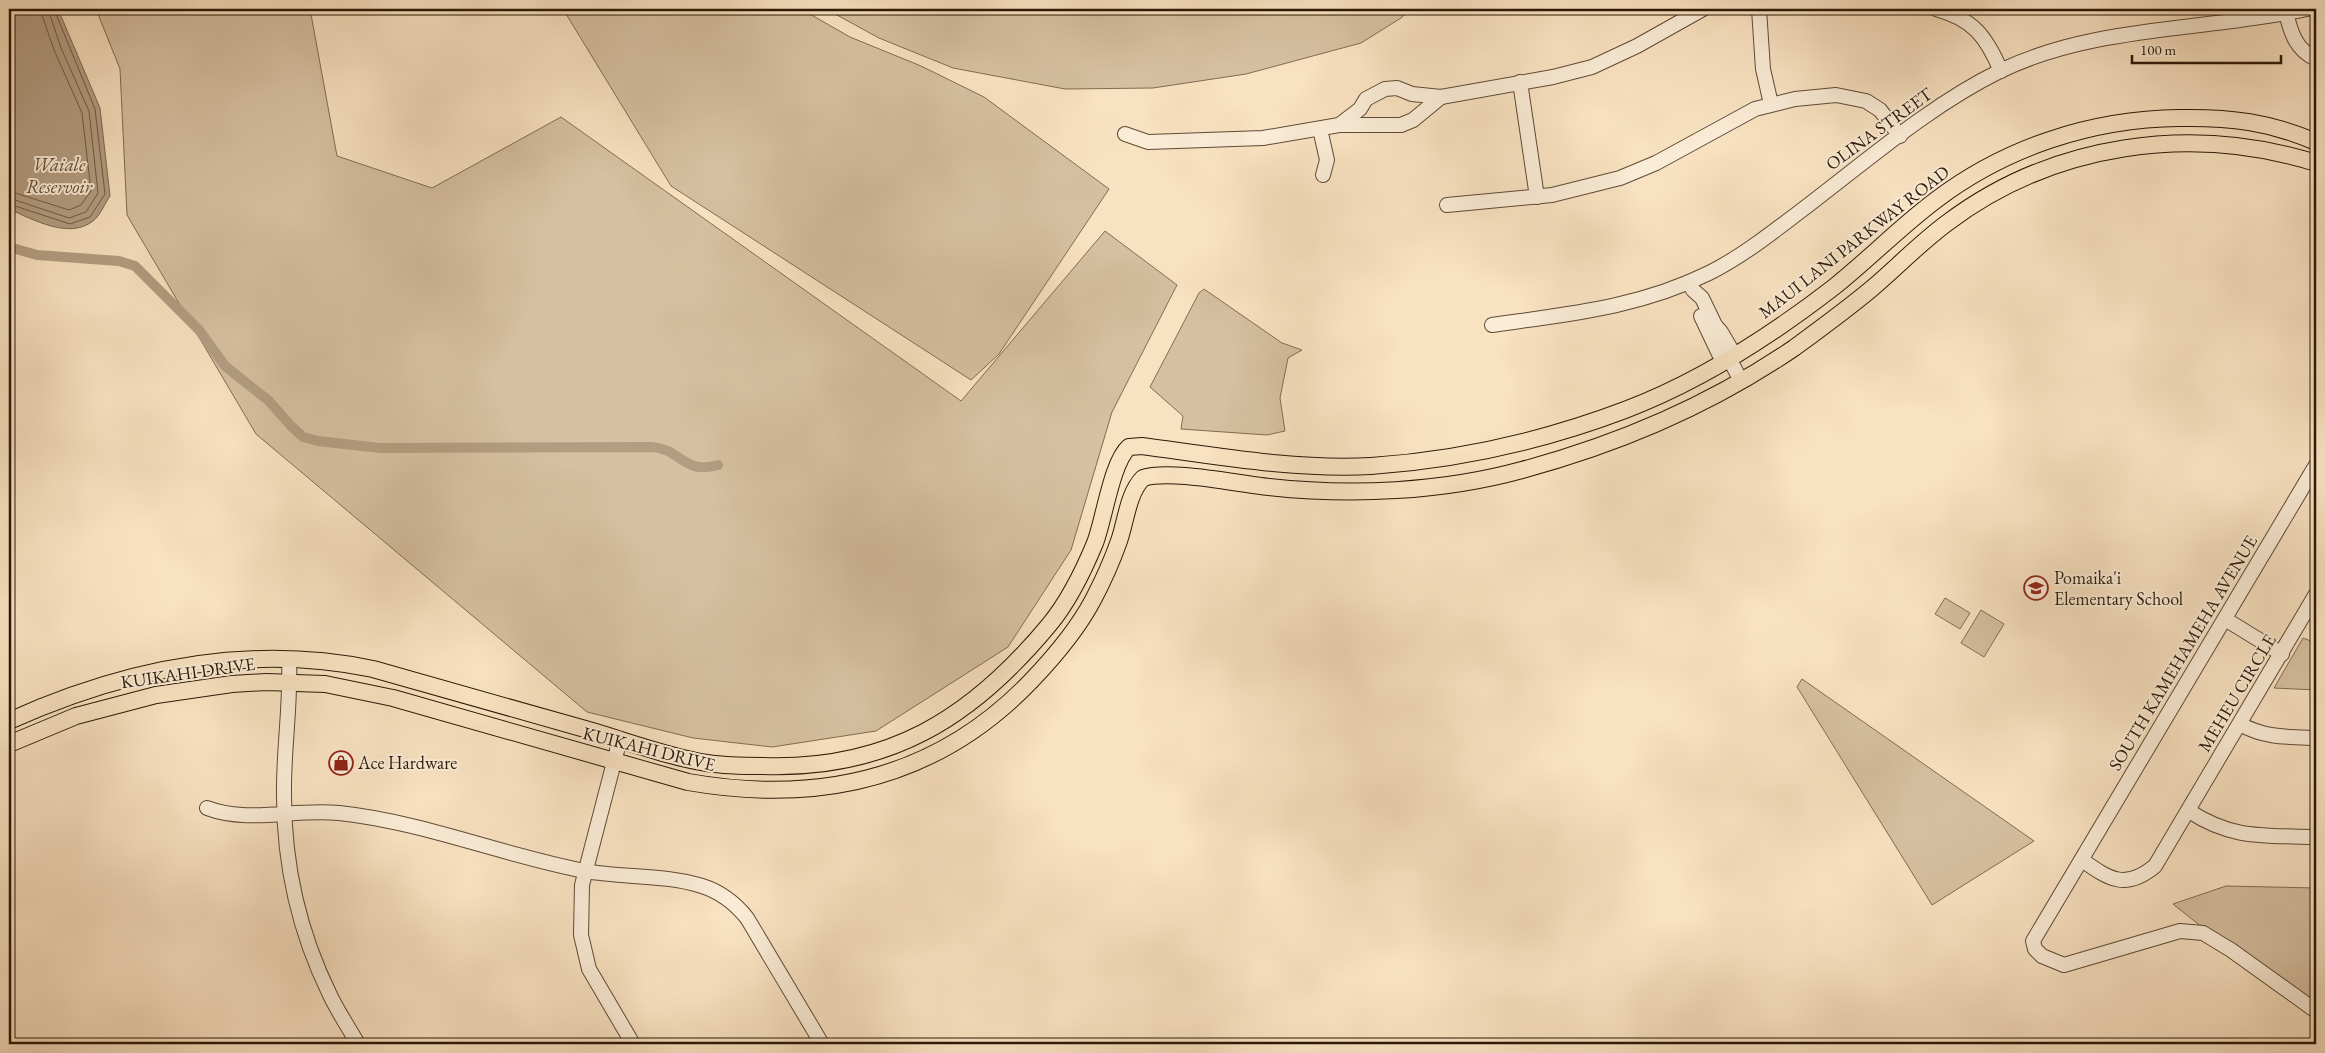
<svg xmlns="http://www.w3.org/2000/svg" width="2325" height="1053" font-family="'EB Garamond',serif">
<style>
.green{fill:#d6c0a1;stroke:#806c54}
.water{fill:#b39d82;stroke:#7d6851}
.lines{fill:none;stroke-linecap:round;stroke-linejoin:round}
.shore{stroke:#6f5a44;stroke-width:1}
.canal{stroke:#b39d82;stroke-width:10}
.minor-casing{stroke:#5e4a36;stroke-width:16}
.major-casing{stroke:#2b1807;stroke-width:18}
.minor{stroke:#fbecd7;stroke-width:14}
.major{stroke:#f9e2c1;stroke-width:16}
.labels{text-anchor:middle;stroke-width:4;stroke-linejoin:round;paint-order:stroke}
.street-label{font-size:18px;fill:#2b1807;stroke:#fbecd7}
.poi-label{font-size:18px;fill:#2b1807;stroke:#fbecd7;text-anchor:start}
.water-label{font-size:19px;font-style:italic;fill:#614d38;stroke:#fbecd7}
</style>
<rect width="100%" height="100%" fill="#f9e2c1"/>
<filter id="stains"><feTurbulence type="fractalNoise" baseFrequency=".004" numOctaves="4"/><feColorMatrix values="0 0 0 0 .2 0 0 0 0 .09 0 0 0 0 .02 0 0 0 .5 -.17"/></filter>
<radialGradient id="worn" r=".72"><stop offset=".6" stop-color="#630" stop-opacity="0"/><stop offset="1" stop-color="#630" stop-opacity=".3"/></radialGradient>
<g class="green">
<polygon points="96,9 310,9 337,156 432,188 561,117 961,401 1105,231 1177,285 1112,412 1071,550 1008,647 876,731 772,747 693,738 587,712 256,434 127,215 120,69"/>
<polygon points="563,9 801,9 850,37 921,66 984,97 1109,189 999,354 971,380 671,186"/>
<polygon points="826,9 1411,9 1401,18 1361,43 1246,74 1153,88 1065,89 953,68 879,38"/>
<polygon points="1204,289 1282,343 1302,350 1288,358 1280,398 1285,431 1267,435 1181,429 1183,416 1150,387 1199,293"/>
<polygon points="1945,598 1970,613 1960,629 1935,614"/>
<polygon points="1981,610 2004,624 1984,657 1961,643"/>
<polygon points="2303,638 2316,643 2316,690 2274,688"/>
<polygon points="1802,679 2034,841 1932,905 1797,687"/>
<polygon points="2226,886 2316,888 2316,1018 2173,904"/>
</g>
<path class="water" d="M9 9H58L100 108 110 196C105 203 100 216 93 221 69 240 32 219 9 209Z"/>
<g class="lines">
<g class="shore">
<polyline points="9,191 69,210 81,205 91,191 82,113 54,50 40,9"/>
<polyline points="9,198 69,218 86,212 98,193 89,111 61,48 48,9"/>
<polyline points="9,204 70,224 90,217 105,194 95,109 54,9"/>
</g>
<path class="canal" d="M9 247 37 255 119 261 135 266 199 330 225 366 269 401 291 426 303 437 318 441 380 448 652 447C681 449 684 475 718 465"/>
<g class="minor-casing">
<g id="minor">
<polyline points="1759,9 1763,69 1771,104"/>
<path d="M1936 9C1973 19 1986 36 2001 71"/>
<path d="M2286 13C2291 33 2296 50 2316 59"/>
<polyline points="1520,82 1537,197"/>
<polyline points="1339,125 1360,109 1366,99 1385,89 1397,88 1412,94 1441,97 1553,77 1592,67 1637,46 1703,9"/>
<polyline points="1320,129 1327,160 1323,175"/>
<polyline points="1125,134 1148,142 1263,138 1339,125 1401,125 1413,120 1441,97"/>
<polyline points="1447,205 1552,195 1620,178 1656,163 1755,109 1795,99 1836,95 1866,101 1880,110 1900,136"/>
<polyline points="1689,282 1693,290 1702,298 1715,325 1721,332 1731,349 1729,358 1741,381"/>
<polyline points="1701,316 1720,356 1729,358"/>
<path d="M1492 325C1568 314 1638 308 1709 273 1741 257 1769 235 1798 213 1863 164 1927 107 2000 71 2095 25 2206 31 2307 9"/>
<polyline points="2316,465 2033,941 2035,949 2042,956 2064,965 2180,931 2203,933 2231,950 2316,1011"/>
<polyline points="2225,619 2282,654"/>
<path d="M289 659C291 702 284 745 284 788 283 859 298 930 330 995 338 1012 349 1028 358 1044"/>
<path d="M2240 724C2264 738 2289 737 2316 738"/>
<polyline points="620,739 582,885 581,935 589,969 633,1044"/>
<path d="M207 808C249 824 295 808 339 813 423 822 502 855 585 871 624 878 664 874 702 886 721 892 735 903 747 918L822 1044"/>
<path d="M2189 811C2233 840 2265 835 2316 837"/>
<path d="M2082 860C2110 880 2126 890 2155 866L2316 594"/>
</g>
</g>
<g class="major-casing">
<g id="major">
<path d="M9 721C124 669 247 643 373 669 444 689 515 709 585 729 624 740 668 757 707 763 726 766 745 766 763 766 888 770 971 719 1049 625 1069 601 1083 572 1095 543 1104 520 1112 461 1129 447L1142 446C1217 456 1295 470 1371 466 1459 460 1543 441 1625 410 1699 382 1772 335 1834 287 1869 259 1900 227 1936 200 2006 147 2092 119 2179 118 2230 117 2270 122 2316 142"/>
<path d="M9 744 76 716 156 695 232 684 266 682 325 684 393 698 688 782C819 805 937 779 1031 681 1055 656 1077 630 1093 600 1103 581 1112 561 1119 541 1126 521 1128 493 1143 478 1170 469 1238 484 1269 487 1351 496 1442 492 1522 470 1619 444 1712 404 1794 348 1820 329 1846 310 1870 290 1896 268 1920 243 1947 223 2053 143 2191 124 2316 163"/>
</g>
</g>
<use href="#minor" class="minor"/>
<use href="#major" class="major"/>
</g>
<defs>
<g id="school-ring" transform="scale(1.25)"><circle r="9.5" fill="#fbecd7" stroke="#8f2418" stroke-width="1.5"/><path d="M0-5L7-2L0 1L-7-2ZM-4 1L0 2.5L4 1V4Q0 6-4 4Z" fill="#8f2418"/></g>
<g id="shop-ring" transform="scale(1.25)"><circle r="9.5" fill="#fbecd7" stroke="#8f2418" stroke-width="1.5"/><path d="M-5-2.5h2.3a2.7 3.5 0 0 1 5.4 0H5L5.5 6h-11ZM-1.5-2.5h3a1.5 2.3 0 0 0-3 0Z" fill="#8f2418"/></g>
</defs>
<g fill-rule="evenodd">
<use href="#school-ring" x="2036" y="588"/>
<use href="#shop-ring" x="341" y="763"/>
</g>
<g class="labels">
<g class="street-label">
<text transform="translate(1879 129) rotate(-36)" y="6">OLINA STREET</text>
<text transform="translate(1854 242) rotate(-38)" y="6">MAUI LANI PARKWAY ROAD</text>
<text transform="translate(2183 653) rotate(-59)" y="6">SOUTH KAMEHAMEHA AVENUE</text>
<text transform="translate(188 673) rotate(-8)" y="6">KUIKAHI DRIVE</text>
<text transform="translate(2237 693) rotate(-59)" y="6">MEHEU CIRCLE</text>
<text transform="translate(649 749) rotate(14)" y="6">KUIKAHI DRIVE</text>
</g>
<g class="poi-label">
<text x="2054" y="584">Pomaika'i<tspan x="2054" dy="21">Elementary School</tspan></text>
<text x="358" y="769">Ace Hardware</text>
</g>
<g class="water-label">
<text x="59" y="171">Waiale<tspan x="59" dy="22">Reservoir</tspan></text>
</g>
</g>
<rect width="2325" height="1053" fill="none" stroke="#f9e2c1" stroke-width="30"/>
<rect x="10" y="10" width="2305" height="1033" fill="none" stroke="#2b1807" stroke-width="2.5"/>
<rect x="15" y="15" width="2295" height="1023" fill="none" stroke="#2b1807"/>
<path d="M2132 55v8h149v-8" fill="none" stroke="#2b1807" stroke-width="2.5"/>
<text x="2140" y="55" font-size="15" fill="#2b1807" stroke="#fbecd7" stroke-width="4" paint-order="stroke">100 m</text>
<rect width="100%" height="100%" filter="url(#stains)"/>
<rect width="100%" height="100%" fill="url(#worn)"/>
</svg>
